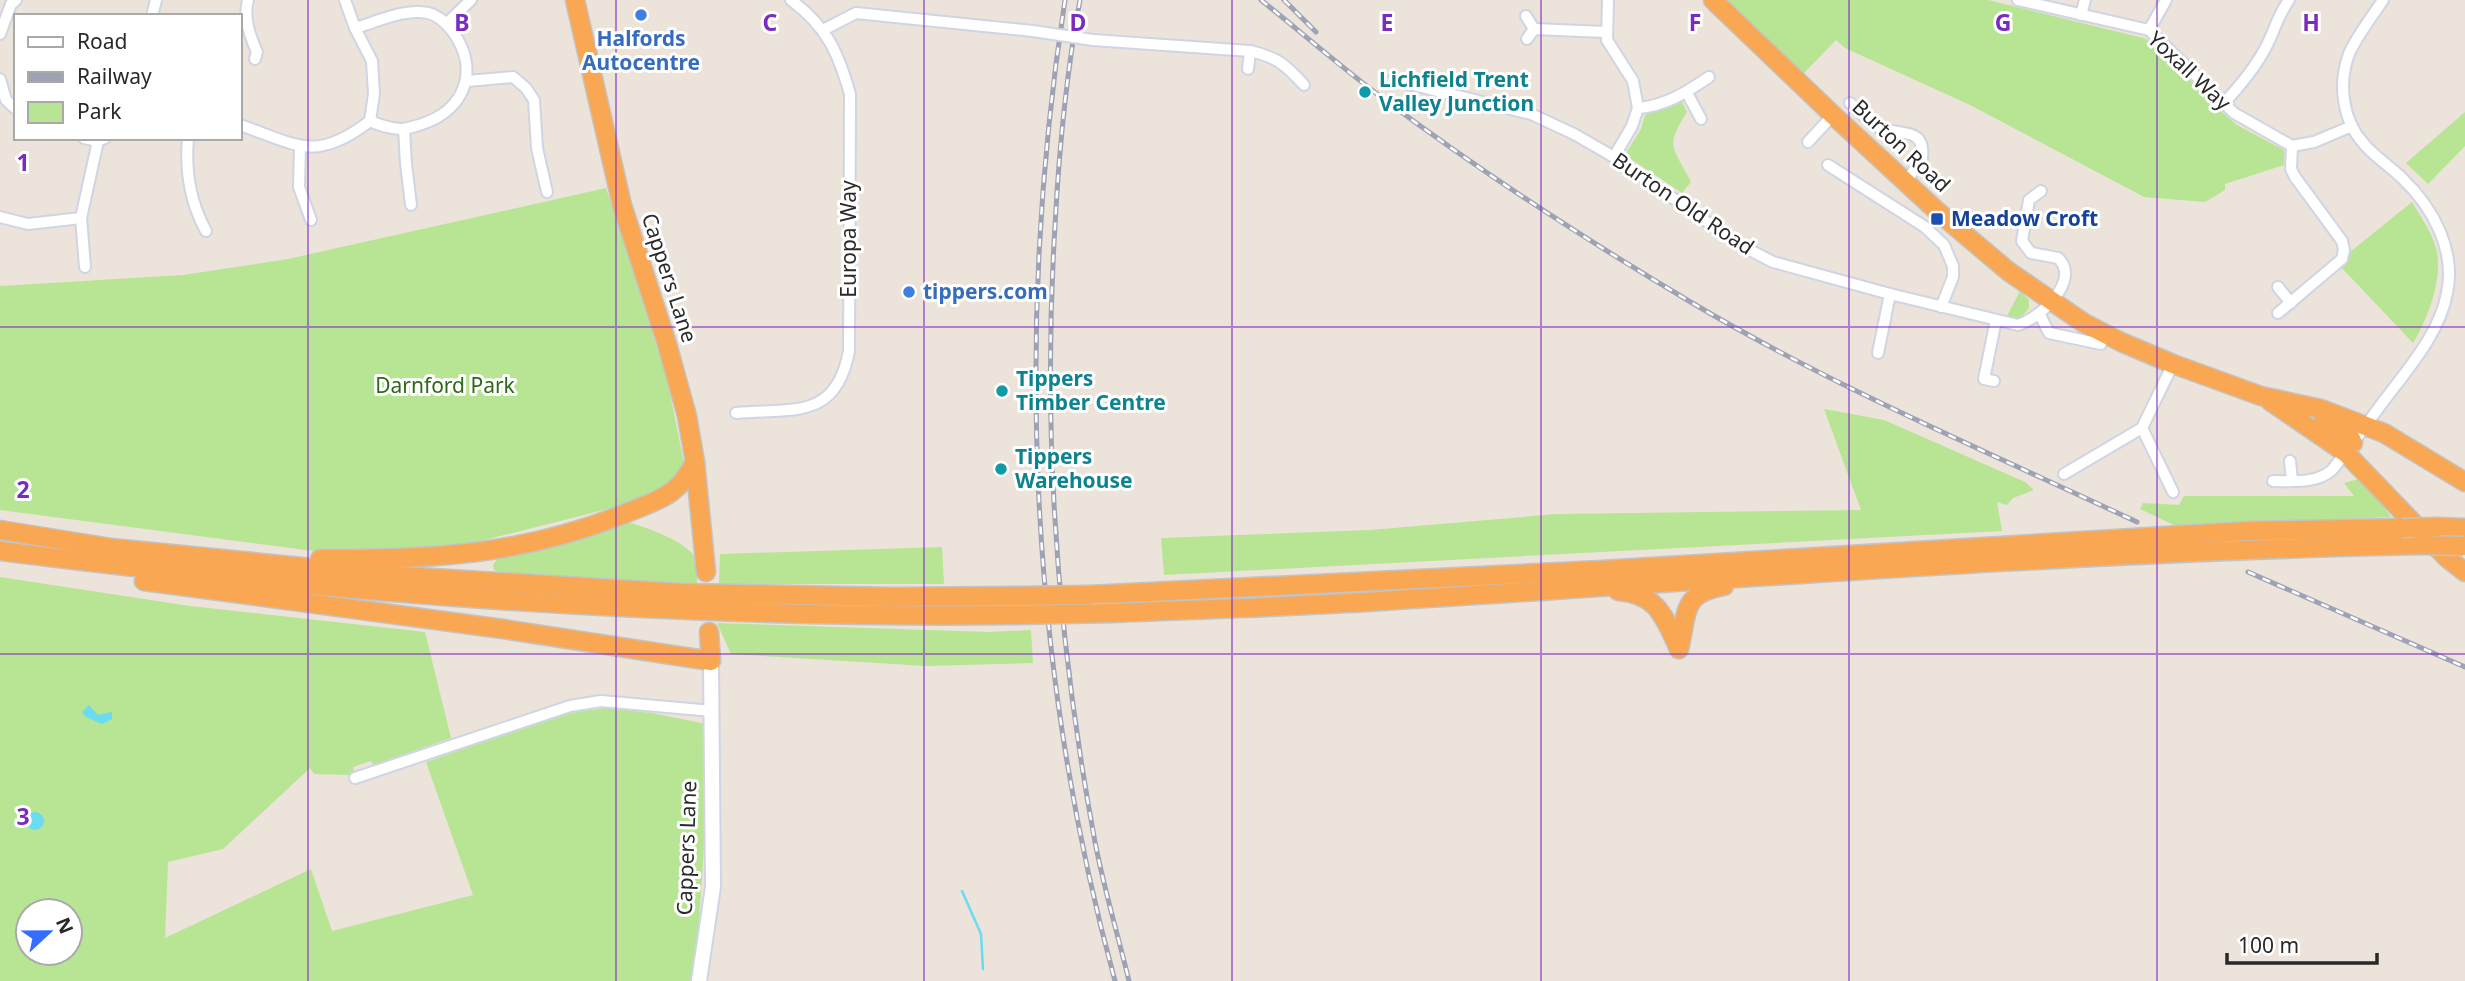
<svg xmlns="http://www.w3.org/2000/svg" width="2465" height="981" font-family="'Noto Sans',sans-serif">
<style>
.green{fill:#b7e594;fill-rule:evenodd}
.water{fill:#69dbf3}
.lines{fill:none;stroke-linecap:round;stroke-linejoin:round}
.stream{stroke:#69dbf3;stroke-width:2.5}
.minor-casing{stroke:#cfd5e3;stroke-width:14}
.tertiary-casing{stroke:#cfd5e3;stroke-width:18}
.trunk-casing{stroke:#c3c3c3;stroke-width:21}
.minor{stroke:#fff;stroke-width:10}
.tertiary{stroke:#fff;stroke-width:14}
.trunk{stroke:#faa754;stroke-width:18}
.rail-casing{stroke:#9da2b4;stroke-width:5}
.rail{stroke:#fff;stroke-width:2.5;stroke-dasharray:8;stroke-linecap:butt}
.minor-bridge-casing{stroke:#cfd5e3;stroke-width:14;stroke-linecap:butt}
.trunk-bridge-casing{stroke:#c3c3c3;stroke-width:21;stroke-linecap:butt}
.minor-bridge{stroke:#fff;stroke-width:10}
.trunk-bridge{stroke:#faa754;stroke-width:18}
.grid{fill:none;stroke:#7b2cbf;stroke-width:2;stroke-opacity:0.55}
.shop-dot{fill:#3f7fe0;stroke:#fff;stroke-width:2.5}
.culture-dot{fill:#0f9aa8;stroke:#fff;stroke-width:2.5}
.transit-dot{fill:#1a4fb4;stroke:#fff;stroke-width:2.5}
.labels{text-anchor:middle;stroke-width:6;stroke-linejoin:round;paint-order:stroke}
.shop-label{font-size:21px;font-weight:bold;fill:#366cbe;stroke:#fff}
.street-label{font-size:21px;fill:#292929;stroke:#fff}
.culture-label{font-size:21px;font-weight:bold;fill:#0d838f;stroke:#fff;text-anchor:start}
.transit-label{font-size:21px;font-weight:bold;fill:#164399;stroke:#fff;text-anchor:start}
.park-label{font-size:21px;fill:#2f6817;stroke:#fff}
.grid-label{font-size:23px;text-anchor:middle;font-weight:bold;fill:#7b2cbf;stroke:#fff;stroke-width:6;stroke-linejoin:round;paint-order:stroke}
</style>
<rect width="100%" height="100%" fill="#ece3da"/>
<g class="green">
<polygon points="1724,0 1988,0 2143,38 2153,42 2216,107 2237,125 2284,150 2284,165 2225,184 2225,190 2205,202 2144,197 1970,105 1845,48 1836,40 1802,75"/>
<path d="M1681 100 1687 112C1664 148 1673 146 1691 182L1682 193 1625 155 1641 129 1645 115Z"/>
<polygon points="2465,112 2465,146 2428,184 2406,163"/>
<polygon points="606,188 667,379 684,463 680,476 666,489 631,503 469,544 352,556 0,510 0,286 183,275 288,259"/>
<path d="M2412 202C2421 217 2433 234 2437 252 2442 281 2428 318 2413 343L2341 267 2347 260 2350 252Z"/>
<polygon points="2020,291 2029,300 2029,308 2020,319 2006,318"/>
<polygon points="1824,409 1884,420 2025,482 2034,490 2013,498 2007,505 1997,502 2002,531 1164,575 1161,538 1370,530 1557,514 1861,510"/>
<polygon points="2363,478 2391,517 2176,526 2140,509 2143,503 2179,505 2184,496 2354,496 2344,483"/>
<path d="M628 522C645 527 685 541 694 556 699 565 697 574 697 584L509 575 494 570 493 565 497 559 591 536Z"/>
<polygon points="942,547 944,584 719,584 720,554"/>
<path d="M0 577 190 606 425 632 451 738 373 765 371 761 353 767 354 773 349 775 314 774 310 768 223 849 168 862 165 938 311 869 332 931 473 895 426 762 557 716 582 711 605 708 652 713 706 724C706 811 704 895 692 981H0ZM28 911H70V953H28Z"/>
<polygon points="717,623 989,632 1031,630 1033,663 926,666 731,654"/>
</g>
<g class="water">
<polygon points="89,705 98,715 112,712 112,719 102,724 86,717 82,712"/>
<circle cx="35" cy="821" r="9"/>
</g>
<g class="lines">
<polyline class="stream" points="962,891 981,934 983,969"/>
<g class="minor-casing">
<g id="minor">
<path d="M248 0C243 18 250 36 257 52L255 59"/>
<polyline points="1608,0 1607,40 1633,81 1638,108 1632,126 1614,157"/>
<polyline points="2018,0 2149,30 2234,113 2292,146 2314,142 2352,126"/>
<polyline points="2081,15 2085,0"/>
<polyline points="152,16 156,0"/>
<polyline points="1526,16 1534,29 1527,39"/>
<polyline points="447,23 471,0"/>
<path d="M355 28C377 22 404 8 428 13 438 15 447 24 453 32 480 70 465 110 422 124 415 126 408 129 401 129 390 129 380 125 370 121"/>
<polyline points="1534,29 1605,32"/>
<polyline points="823,30 856,13 1033,31"/>
<polyline points="2149,30 2166,0"/>
<polyline points="0,34 11,4 16,0"/>
<path d="M1093 40 1250 51C1277 57 1286 65 1304 85"/>
<polyline points="1248,69 1250,51"/>
<polyline points="0,79 6,100 16,109"/>
<path d="M1393 80 1531 114 1574 134 1614 157 1740 245 1773 262 1890 294 2018 325C2039 319 2082 280 2058 258L2031 253 2022 241 2029 200 2041 191"/>
<polyline points="467,81 513,77 526,88 534,100 537,148 547,192"/>
<polyline points="1687,93 1701,119"/>
<path d="M1850 103C1859 111 1869 123 1880 128 1900 136 1926 126 1922 159L1905 183"/>
<path d="M2223 104C2240 86 2256 67 2267 45 2275 29 2278 15 2289 0"/>
<path d="M1638 108C1665 106 1687 92 1709 77"/>
<path d="M240 125C298 145 315 163 370 121L374 94 372 61 355 28 345 0"/>
<polyline points="404,129 406,164 411,205"/>
<polyline points="84,138 98,141 105,138"/>
<path d="M188 138C185 171 190 202 206 231"/>
<polyline points="1808,142 1833,115"/>
<polyline points="300,146 299,187 311,220"/>
<polyline points="1828,165 1925,227 1944,245 1953,266 1953,277 1941,307"/>
<polyline points="0,217 28,224 81,218"/>
<polyline points="85,267 81,218 98,141"/>
<polyline points="2278,287 2291,303"/>
<polyline points="2278,313 2342,259 2344,250 2342,241 2295,177 2291,169 2292,146"/>
<polyline points="2040,315 2049,333 2101,344"/>
<polyline points="1878,353 1890,294"/>
<polyline points="1994,381 1984,379 1996,320"/>
<path d="M736 413C792 408 836 421 849 351L850 94C838 52 827 27 791 0"/>
<polyline points="2142,428 2173,492"/>
<polyline points="2290,461 2292,481"/>
<polyline points="2064,474 2142,428 2173,364"/>
<path d="M2273 481C2293 481 2316 484 2332 470 2350 448 2366 425 2383 402 2407 370 2440 333 2447 293 2456 250 2433 208 2403 179 2391 167 2375 157 2364 144 2342 120 2338 83 2349 54 2357 35 2372 17 2383 0"/>
<polyline points="355,778 570,706 601,701 712,711"/>
</g>
</g>
<g class="tertiary-casing">
<polyline id="tertiary" points="699,981 713,887 711,661"/>
</g>
<g class="trunk-casing">
<g id="trunk">
<polyline points="575,0 622,205 667,344 687,416 695,462 706,572"/>
<polyline points="1713,0 1833,115 1937,211 2008,271 2084,323 2121,342 2173,364 2261,396 2321,409 2384,433 2465,482"/>
<polyline points="2270,401 2346,453 2447,558 2465,572"/>
<polyline points="2324,419 2348,433 2353,443"/>
<polyline points="2438,527 2465,528"/>
<polyline points="0,530 111,548 383,575 681,593 895,597 1013,596"/>
<path d="M0 551C337 594 676 619 1015 615"/>
<path d="M320 559C428 560 522 555 624 514 657 500 678 497 695 462"/>
<polyline points="144,581 503,629 711,661 709,632"/>
<path d="M1618 591C1658 594 1664 617 1679 649"/>
<polyline points="1089,595 1602,570 2249,531 2402,528"/>
<path d="M1112 613C1201 609 1291 607 1381 601 1727 580 2073 552 2419 545"/>
<path d="M1679 649C1688 613 1680 594 1724 586"/>
</g>
</g>
<use href="#minor" class="minor"/>
<use href="#tertiary" class="tertiary"/>
<use href="#trunk" class="trunk"/>
<g class="rail-casing">
<g id="rail">
<path d="M1065 0C1015 325 1028 663 1115 981"/>
<path d="M1080 0C1066 75 1059 150 1055 226 1042 433 1057 638 1095 842 1104 889 1118 935 1129 981"/>
<path d="M1261 0C1302 33 1342 68 1385 100 1484 174 1588 241 1694 304 1836 388 1988 452 2137 522"/>
<polyline points="1284,0 1316,32"/>
<polyline points="2248,572 2465,667"/>
</g>
</g>
<use href="#rail" class="rail"/>
<g class="minor-bridge-casing">
<polyline id="minor-bridge" points="1033,31 1093,40"/>
</g>
<g class="trunk-bridge-casing">
<g id="trunk-bridge">
<polyline points="2402,528 2438,527"/>
<polyline points="2419,545 2463,546"/>
<polyline points="1013,596 1089,595"/>
<polyline points="1015,615 1112,613"/>
</g>
</g>
<use href="#minor-bridge" class="minor-bridge"/>
<use href="#trunk-bridge" class="trunk-bridge"/>
</g>
<path class="grid" d="M308 0V981M616 0V981M924 0V981M1232 0V981M1541 0V981M1849 0V981M2157 0V981M0 327H2465M0 654H2465"/>
<g class="shop-dot">
<circle cx="641" cy="15" r="7"/>
<circle cx="909" cy="292" r="7"/>
</g>
<g class="culture-dot">
<circle cx="1365" cy="92" r="7"/>
<circle cx="1002" cy="391" r="7"/>
<circle cx="1001" cy="469" r="7"/>
</g>
<rect class="transit-dot" x="1930" y="212" width="14" height="14" rx="3.5"/>
<g class="labels">
<g class="shop-label">
<text x="641" y="46">Halfords<tspan x="641" dy="24">Autocentre</tspan></text>
<text x="923" y="299" text-anchor="start">tippers.com</text>
</g>
<g class="street-label">
<text transform="translate(2189 71) rotate(43)" y="7">Yoxall Way</text>
<text transform="translate(1901 146) rotate(43)" y="7">Burton Road</text>
<text transform="translate(1683 204) rotate(34)" y="7">Burton Old Road</text>
<text transform="translate(849 239) rotate(-90)" y="7">Europa Way</text>
<text transform="translate(669 278) rotate(72)" y="7">Cappers Lane</text>
<text transform="translate(687 848) rotate(-88)" y="7">Cappers Lane</text>
</g>
<g class="culture-label">
<text x="1379" y="87">Lichfield Trent<tspan x="1379" dy="24">Valley Junction</tspan></text>
<text x="1016" y="386">Tippers<tspan x="1016" dy="24">Timber Centre</tspan></text>
<text x="1015" y="464">Tippers<tspan x="1015" dy="24">Warehouse</tspan></text>
</g>
<g class="transit-label">
<text x="1951" y="226">Meadow Croft</text>
</g>
<g class="park-label">
<text x="445" y="393">Darnford Park</text>
</g>
</g>
<g class="grid-label">
<text x="462" y="31">B</text>
<text x="770" y="31">C</text>
<text x="1078" y="31">D</text>
<text x="1387" y="31">E</text>
<text x="1695" y="31">F</text>
<text x="2003" y="31">G</text>
<text x="2311" y="31">H</text>
<text x="23" y="171">1</text>
<text x="23" y="498">2</text>
<text x="23" y="825">3</text>
</g>
<rect x="14" y="14" width="228" height="126" fill="#ffffff" stroke="#a9a9a9" stroke-width="2"/>
<rect x="28" y="37" width="35" height="10" fill="#ffffff" stroke="#a9a9a9" stroke-width="2"/>
<text x="77" y="49" font-size="21" fill="#292929">Road</text>
<rect x="28" y="72" width="35" height="10" fill="#9da2b4" stroke="#a9a9a9" stroke-width="2"/>
<text x="77" y="84" font-size="21" fill="#292929">Railway</text>
<rect x="28" y="102" width="35" height="21" fill="#b7e594" stroke="#a9a9a9" stroke-width="2"/>
<text x="77" y="119" font-size="21" fill="#292929">Park</text>
<g transform="translate(49 932) rotate(68)"><circle r="33" fill="#ffffff" stroke="#a9a9a9" stroke-width="2"/>
<path d="M0-5L12 26L0 18L-12 26Z" fill="#346dff"/>
<text y="-10" font-size="19" font-weight="bold" text-anchor="middle" fill="#292929">N</text>
</g>
<path d="M2227 953v10h150v-10" fill="none" stroke="#292929" stroke-width="3.5"/>
<text x="2238" y="953" font-size="21" fill="#292929" stroke="#ffffff" stroke-width="5" paint-order="stroke">100 m</text>
</svg>
